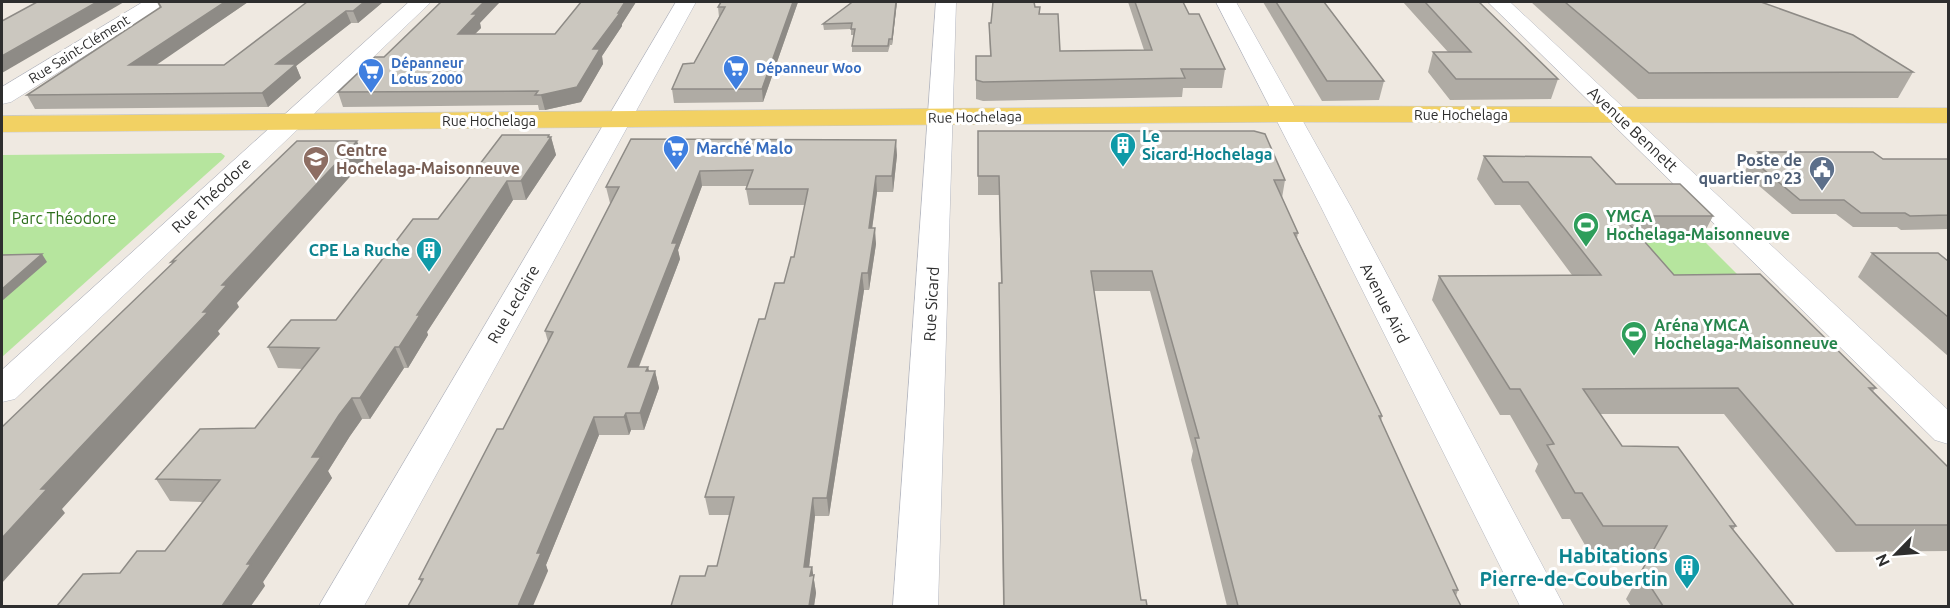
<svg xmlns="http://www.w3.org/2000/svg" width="1950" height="608" font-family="Ubuntu,sans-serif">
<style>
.green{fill:#b6e59e}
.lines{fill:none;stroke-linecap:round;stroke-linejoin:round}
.minor-casing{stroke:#b4b7c1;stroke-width:1}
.major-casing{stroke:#c9c9c9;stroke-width:1}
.minor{fill:#fff;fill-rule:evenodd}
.major{fill:#f2d163;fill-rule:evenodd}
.wall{fill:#afaba4}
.shaded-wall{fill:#8e8b86}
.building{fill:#cbc7bf;stroke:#8e8b86;stroke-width:1.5}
.labels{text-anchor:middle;stroke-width:6;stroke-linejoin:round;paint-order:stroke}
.far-street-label{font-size:14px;fill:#2e2e2e;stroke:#fff}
.far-shop-label{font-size:14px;font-weight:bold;fill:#366cbe;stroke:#fff;text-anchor:start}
.street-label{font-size:16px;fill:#2e2e2e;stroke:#fff}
.culture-label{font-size:16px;font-weight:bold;fill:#0d838f;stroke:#fff;text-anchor:start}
.shop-label{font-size:16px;font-weight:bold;fill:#366cbe;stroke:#fff;text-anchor:start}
.education-label{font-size:16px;font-weight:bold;fill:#785e54;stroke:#fff;text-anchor:start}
.service-label{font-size:16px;font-weight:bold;fill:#4e5e75;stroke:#fff;text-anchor:end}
.leisure-label{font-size:16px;font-weight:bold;fill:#27864d;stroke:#fff;text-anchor:start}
.park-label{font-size:16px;fill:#2c6e1b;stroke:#fff}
.near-culture-label{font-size:20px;font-weight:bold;fill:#0d838f;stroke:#fff;text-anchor:end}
</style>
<rect width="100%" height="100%" fill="#efe9e1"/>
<g class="green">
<polygon points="221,153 225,156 223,159 2,357 2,155"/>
<polygon points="1633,240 1703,240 1749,286 1675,287"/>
</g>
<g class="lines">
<g class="minor-casing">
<g id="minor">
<polygon points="143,2 167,2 164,6 11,102 2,104 2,87"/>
<polygon points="409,2 431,2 15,399 2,402 2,370"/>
<polygon points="676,2 696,2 364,606 319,606"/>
<polygon points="936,2 956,2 938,606 893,606"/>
<polygon points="1216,2 1236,2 1351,207 1564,606 1520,606 1321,207"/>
<polygon points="1488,2 1510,2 1948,410 1948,444 1935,440"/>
</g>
</g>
<g class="major-casing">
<polygon id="major" points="1285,106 1948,108 1948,123 1285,122 2,132 2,116"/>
</g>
<use href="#minor" class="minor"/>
<use href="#major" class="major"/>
</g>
<g class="wall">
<polygon points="157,2 248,2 155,65 224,65 307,2 383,2 358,23 351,23 296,66 301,78 268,107 35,109 27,95 160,8"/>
<polygon points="581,2 636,2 622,24 622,26 602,56 603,64 581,102 545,110 539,110 538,105 343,107 338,92 384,57 480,23 481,28 475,34 555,34"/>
<polygon points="798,2 763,102 674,103 672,89 694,63 719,17 718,7"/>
<polygon points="852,2 897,2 892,45 890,45 888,52 852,52 852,46 854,35 851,35 851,29 824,30 823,24 851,3"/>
<polygon points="1128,2 1183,2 1189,14 1225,69 1222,88 1183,88 1182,97 983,101 976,99 976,56 990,56 989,23 1035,7 1039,14 1060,51 1144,50"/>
<polygon points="1263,2 1324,2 1384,81 1379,100 1322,101"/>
<polygon points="1403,2 1479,2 1558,79 1551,99 1450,100 1428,72 1433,52 1448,52"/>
<polygon points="1531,2 1761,2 1913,72 1898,98 1638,99"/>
<polygon points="978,131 1285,180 1282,198 1298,233 1297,238 1382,416 1381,421 1458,590 1456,596 1461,606 1227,606 1191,460 1193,451 1150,291 1094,291 1141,600 1147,606 1003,606 999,303 999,283 1001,283 999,195 978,195"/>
<polygon points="550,137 551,137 556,155 526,200 513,200 427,332 428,335 408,368 404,368 370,419 362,419 350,436 328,471 332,478 263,582 265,586 120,573 165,551 203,502 170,501 156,479 255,428 303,369 278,368 268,347 336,320 438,219"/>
<polygon points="631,139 897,155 893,192 877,192 872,228 876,244 869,290 864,290 829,516 815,516 809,567 812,567 816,593 814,606 671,606 717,566 730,515 709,515 705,497 765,319 784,283 794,257 805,205 749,205 746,189 748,186 702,186 678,250 680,259 639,367 648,367 649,371 655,371 659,388 644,430 631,430 629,435 599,435 546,565 548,571 421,582 419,579 503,429 548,342 545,331 611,203 610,203 606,187"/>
<polygon points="1758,152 1883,159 1948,159 1948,229 1901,230 1897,227 1853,227 1836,214 1792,214 1744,173 1751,159 1754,159"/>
<polygon points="1484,156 1616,184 1713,216 1701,239 1643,239 1674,275 1876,388 1873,391 1948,467 1948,551 1836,552 1724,414 1600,414 1622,446 1736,526 1733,530 1794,606 1631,606 1626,599 1652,552 1589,552 1570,519 1562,519 1535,471 1538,464 1510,415 1500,415 1432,300 1439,276 1572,275 1520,205 1495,205 1477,179"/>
<polygon points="1872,253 1948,261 1948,356 1858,277"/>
</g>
<g class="shaded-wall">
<polygon points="97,2 124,2 2,73 2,56"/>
<polygon points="225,2 248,2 136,79 129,65"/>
<polygon points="364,2 383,2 358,23 353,11"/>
<polygon points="484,2 500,2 480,23 481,28 462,47 458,34 472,14"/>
<polygon points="625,2 636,2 622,24 622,26 602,56 603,64 581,102 545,110 541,95 593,49"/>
<polygon points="793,2 798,2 763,102 762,89"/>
<polygon points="896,2 897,2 892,45 892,39"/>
<polygon points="346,11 351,23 296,66 301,78 268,107 262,93 276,64"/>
<polygon points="549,135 550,139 551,137 556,155 526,200 521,181"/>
<polygon points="896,140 897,155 893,192 892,176"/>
<polygon points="357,141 365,160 237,303 239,307 218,331 220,334 62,509 65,513 2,583 2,538 41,489 203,312 222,285"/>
<polygon points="700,171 702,186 678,250 680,259 632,384 628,367 672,243"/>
<polygon points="876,176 877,192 870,244 869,228"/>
<polygon points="507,181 513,200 427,332 428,335 408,368 399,347 417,315"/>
<polygon points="875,228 876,244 869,290 868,273"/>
<polygon points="42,254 47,262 2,301 2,289"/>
<polygon points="862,273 864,290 829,516 827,498"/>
<polygon points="395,347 404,368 370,419 360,398"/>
<polygon points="648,367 651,381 655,371 659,388 644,430 640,413 646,371"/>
<polygon points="352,398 362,419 350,436 328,471 332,478 263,582 265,586 251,606 222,606 312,457 339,415"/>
<polygon points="626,413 631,430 629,435 624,417"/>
<polygon points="594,417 599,435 546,565 548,571 533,606 518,606 537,553"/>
<polygon points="813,498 815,516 807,585 804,567"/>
<polygon points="812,567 816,593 814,606 809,606 810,576"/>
</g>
<g class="building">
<polygon points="37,2 97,2 2,56 2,21"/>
<polygon points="158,2 225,2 129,65 224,65 307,2 364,2 353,11 346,11 276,64 296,64 262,93 27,95 161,7"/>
<polygon points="441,2 484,2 472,14 477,14 458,34 555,34 581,2 625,2 618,13 620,13 593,49 600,49 577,87 541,95 535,95 538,91 338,92 375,57 384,57"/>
<polygon points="721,2 793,2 762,89 672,89 683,64 694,63 725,7 718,7"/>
<polygon points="852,2 896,2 892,39 889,39 888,46 852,46 855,29 851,29 852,23 823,24 851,3"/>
<polygon points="993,2 1034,2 1035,7 1040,7 1039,14 1058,14 1060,51 1152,50 1135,2 1183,2 1189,14 1199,14 1225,69 1181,69 1185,78 983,82 976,80 976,56 991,56 989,23 991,23"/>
<polygon points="1276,2 1324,2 1384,81 1327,81"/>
<polygon points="1425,2 1479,2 1558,79 1456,79 1433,52 1471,52"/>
<polygon points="1565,2 1761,2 1853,35 1913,72 1649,73"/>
<polygon points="978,131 1254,131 1265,134 1285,180 1274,180 1298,233 1294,233 1382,416 1379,416 1458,590 1453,590 1461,606 1238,606 1195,438 1199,438 1152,271 1091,271 1141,600 1146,600 1147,606 1004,606 999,283 1002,283 999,176 978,176"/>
<polygon points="502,135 549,135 548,137 551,137 521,181 507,181 417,315 420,315 399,347 395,347 360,398 352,398 339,415 312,457 321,457 247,564 251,564 222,606 57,606 83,574 120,573 137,551 165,551 220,480 156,479 200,429 255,428 319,348 268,347 291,320 336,320 413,219 438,219"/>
<polygon points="631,139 896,140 892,176 876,176 869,228 875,228 868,273 862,273 827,498 813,498 804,567 812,567 810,576 814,575 809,606 671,606 680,576 705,576 708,566 717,566 734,497 705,497 759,319 765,319 775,283 784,283 791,257 794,257 808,189 746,189 753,170 700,171 672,243 677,243 628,367 648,367 646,371 655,371 640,413 626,413 624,417 594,417 537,553 541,553 518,606 408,606 423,579 419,579 497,429 503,429 553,332 545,331 619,187 606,187"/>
<polygon points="297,141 357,141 222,285 227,285 203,312 208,312 41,489 47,489 2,538 2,427 175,261 171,262"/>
<polygon points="1758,152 1873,152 1883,159 1948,159 1948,215 1910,216 1905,213 1861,213 1844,200 1800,200 1751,159 1767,159"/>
<polygon points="1484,156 1591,157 1616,184 1680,184 1713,216 1622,216 1674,275 1760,274 1876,388 1869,388 1948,467 1948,525 1856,525 1738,388 1583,389 1622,446 1678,447 1736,526 1730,526 1794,606 1663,606 1641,572 1667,526 1603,526 1582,493 1575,493 1547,445 1554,444 1520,389 1510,389 1439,276 1601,275 1528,182 1503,182"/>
<polygon points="1872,253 1938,253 1948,261 1948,317"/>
<polygon points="42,254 2,289 2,255"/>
</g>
<defs>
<g id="supermarket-pin" transform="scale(1.35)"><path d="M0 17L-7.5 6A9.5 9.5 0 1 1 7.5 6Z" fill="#3f7fe0" stroke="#fff"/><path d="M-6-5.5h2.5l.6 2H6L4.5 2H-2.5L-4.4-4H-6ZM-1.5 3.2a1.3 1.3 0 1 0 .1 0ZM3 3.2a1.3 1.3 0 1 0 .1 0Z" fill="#fff"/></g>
<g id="building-pin" transform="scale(1.35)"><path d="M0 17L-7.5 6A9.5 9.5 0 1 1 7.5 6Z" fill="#0f9aa8" stroke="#fff"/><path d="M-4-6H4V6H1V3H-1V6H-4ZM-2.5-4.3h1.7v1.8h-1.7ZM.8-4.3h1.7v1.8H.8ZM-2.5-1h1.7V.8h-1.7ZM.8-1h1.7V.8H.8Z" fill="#fff"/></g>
<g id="school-pin" transform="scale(1.35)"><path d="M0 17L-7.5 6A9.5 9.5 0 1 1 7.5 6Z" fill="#8d6e63" stroke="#fff"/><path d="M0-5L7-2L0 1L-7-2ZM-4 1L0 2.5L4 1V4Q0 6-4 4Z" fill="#fff"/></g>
<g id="civic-pin" transform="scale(1.35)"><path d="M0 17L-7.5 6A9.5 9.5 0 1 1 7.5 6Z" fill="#5c6f8a" stroke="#fff"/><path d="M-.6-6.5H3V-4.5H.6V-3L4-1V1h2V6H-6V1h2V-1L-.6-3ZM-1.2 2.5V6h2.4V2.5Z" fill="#fff"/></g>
<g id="stadium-pin" transform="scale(1.35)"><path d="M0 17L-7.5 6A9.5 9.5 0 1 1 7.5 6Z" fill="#2e9e5b" stroke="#fff"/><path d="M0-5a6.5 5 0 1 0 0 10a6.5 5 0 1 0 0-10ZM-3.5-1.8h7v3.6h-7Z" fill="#fff"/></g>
</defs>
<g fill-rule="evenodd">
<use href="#supermarket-pin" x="736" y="68"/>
<use href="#supermarket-pin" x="371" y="71"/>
<use href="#building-pin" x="1123" y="145"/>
<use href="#supermarket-pin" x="676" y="148"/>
<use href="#school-pin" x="316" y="159"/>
<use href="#civic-pin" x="1822" y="169"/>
<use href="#stadium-pin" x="1586" y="225"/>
<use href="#building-pin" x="429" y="250"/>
<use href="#stadium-pin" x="1634" y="334"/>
<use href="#building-pin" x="1687" y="567"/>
</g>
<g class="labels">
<g class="far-street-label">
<text transform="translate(79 49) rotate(-32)" y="5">Rue Saint-Clément</text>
<text x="1461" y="120">Rue Hochelaga</text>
<text transform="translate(975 117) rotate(-1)" y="5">Rue Hochelaga</text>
<text x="489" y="126">Rue Hochelaga</text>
</g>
<g class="far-shop-label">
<text x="391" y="68">Dépanneur<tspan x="391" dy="16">Lotus 2000</tspan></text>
<text x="756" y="73">Dépanneur Woo</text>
</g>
<g class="street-label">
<text transform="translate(1633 129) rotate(43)" y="6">Avenue Bennett</text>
<text transform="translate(211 195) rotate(-43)" y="6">Rue Théodore</text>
<text transform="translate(1385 303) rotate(63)" y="6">Avenue Aird</text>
<text transform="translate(513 304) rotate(-60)" y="6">Rue Leclaire</text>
<text transform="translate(931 304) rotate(-87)" y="6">Rue Sicard</text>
</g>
<g class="culture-label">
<text x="1142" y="142">Le<tspan x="1142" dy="18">Sicard-Hochelaga</tspan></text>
<text x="410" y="256" text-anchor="end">CPE La Ruche</text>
</g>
<g class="shop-label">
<text x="696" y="154">Marché Malo</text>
</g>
<g class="education-label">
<text x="336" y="156">Centre<tspan x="336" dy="18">Hochelaga-Maisonneuve</tspan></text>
</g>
<g class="service-label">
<text x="1802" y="166">Poste de<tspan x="1802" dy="18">quartier nº 23</tspan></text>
</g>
<g class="leisure-label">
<text x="1606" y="222">YMCA<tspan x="1606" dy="18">Hochelaga-Maisonneuve</tspan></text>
<text x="1654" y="331">Aréna YMCA<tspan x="1654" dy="18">Hochelaga-Maisonneuve</tspan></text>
</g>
<g class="park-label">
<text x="64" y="224">Parc Théodore</text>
</g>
<g class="near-culture-label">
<text x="1668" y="563">Habitations<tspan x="1668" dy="23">Pierre-de-Coubertin</tspan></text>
</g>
</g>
<rect width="1950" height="608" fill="none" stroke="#2e2e2e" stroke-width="6"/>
<g transform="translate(1896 554) rotate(245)" stroke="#ffffff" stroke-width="4.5" paint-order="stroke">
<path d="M0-4.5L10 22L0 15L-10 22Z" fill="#2e2e2e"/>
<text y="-9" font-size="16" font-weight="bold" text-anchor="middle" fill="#2e2e2e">N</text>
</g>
</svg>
